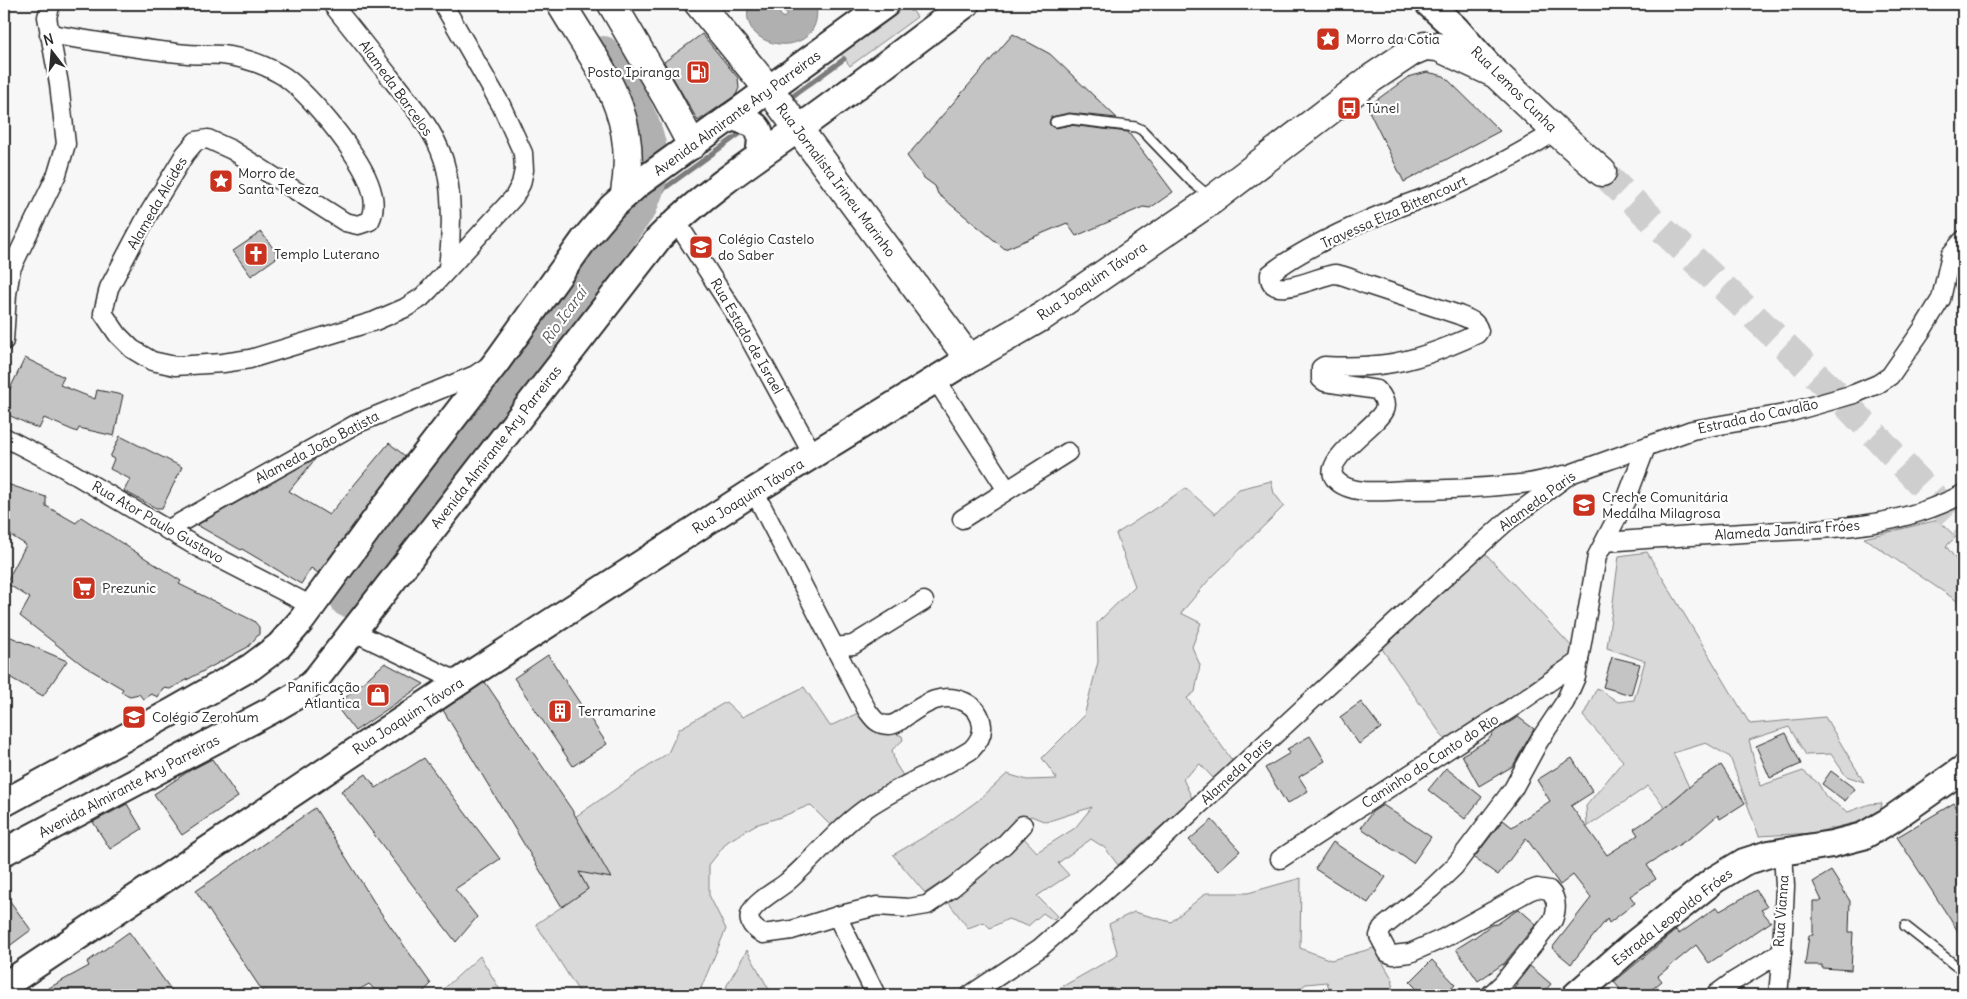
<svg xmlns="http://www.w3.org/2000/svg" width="1967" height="999" font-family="Delius,sans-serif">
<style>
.green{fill:#d9d9d9;stroke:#828282}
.water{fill:#b0b0b0;stroke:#7b7b7b}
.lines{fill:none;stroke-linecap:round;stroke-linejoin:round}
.stream{stroke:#7b7b7b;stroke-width:5}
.river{stroke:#b0b0b0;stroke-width:30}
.building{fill:#c4c4c4;stroke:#2b2b2b}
.primary-tunnel{stroke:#cecece;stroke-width:28;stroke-dasharray:28 14;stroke-linecap:butt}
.lane-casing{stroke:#2b2b2b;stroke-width:12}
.street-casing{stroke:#2b2b2b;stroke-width:21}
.secondary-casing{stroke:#2b2b2b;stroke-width:30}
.primary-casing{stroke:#2b2b2b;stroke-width:31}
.lane{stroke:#fff;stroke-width:9}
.street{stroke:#fff;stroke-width:18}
.secondary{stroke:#fff;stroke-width:26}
.primary{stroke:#fff;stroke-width:28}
.labels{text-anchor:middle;stroke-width:4.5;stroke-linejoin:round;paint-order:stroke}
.poi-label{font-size:14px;fill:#2b2b2b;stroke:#fff;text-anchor:start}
.street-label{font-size:14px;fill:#2b2b2b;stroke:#fff}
.water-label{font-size:15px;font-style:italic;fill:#5a5a5a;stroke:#fff}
</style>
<rect width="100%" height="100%" fill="#f7f7f7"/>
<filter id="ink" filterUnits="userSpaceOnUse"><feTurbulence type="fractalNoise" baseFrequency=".02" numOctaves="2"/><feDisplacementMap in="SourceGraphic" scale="10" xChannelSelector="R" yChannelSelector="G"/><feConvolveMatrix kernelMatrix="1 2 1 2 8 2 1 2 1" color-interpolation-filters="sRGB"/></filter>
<g filter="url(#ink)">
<g class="green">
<polygon points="903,4 908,4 917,17 850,66 838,50"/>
<polygon points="1271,481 1274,493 1284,506 1208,581 1181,613 1201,623 1192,647 1200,665 1195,692 1187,698 1234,763 1214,779 1200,764 1183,779 1192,798 1118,865 1105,848 1091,839 1058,863 1069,875 1037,896 1057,916 1053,920 1043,913 1028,926 1008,919 990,928 984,922 968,928 945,898 1021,835 1037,852 1075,828 1092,807 1046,822 1031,816 1016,823 994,848 925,893 893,855 941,827 980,799 1007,774 1027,780 1057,779 1042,758 1084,716 1098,662 1097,623 1135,586 1116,534 1186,488 1215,514 1239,489"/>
<polygon points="1938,520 1956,537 1946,546 1963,569 1963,605 1864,538"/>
<polygon points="1484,552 1574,649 1570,662 1445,740 1382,649"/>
<polygon points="1647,552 1750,724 1825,717 1864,782 1846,776 1831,754 1806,755 1789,727 1749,740 1760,786 1803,771 1818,783 1826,797 1848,812 1870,804 1882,803 1879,817 1813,833 1759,836 1730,757 1706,743 1673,753 1689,787 1665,807 1648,786 1587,827 1586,806 1623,761 1583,716 1597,688 1618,702 1634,700 1645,661 1607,648 1619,556"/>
<polygon points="804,687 830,726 869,708 884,729 902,736 903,740 892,750 895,763 907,782 863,800 831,826 810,805 781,817 755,825 727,842 709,865 709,895 726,929 698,995 581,995 536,924 588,889 579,872 575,817 668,753 679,729 726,702 742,717"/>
<polygon points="1301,878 1300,948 1331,960 1374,948 1393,980 1391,995 1331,995 1327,982 1306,984 1291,995 1053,995 1060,988 1118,955 1109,924 1134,912 1171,922 1206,893 1248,893"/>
<polygon points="747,950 772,995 725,995 727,985"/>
<polygon points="480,956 503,995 437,995"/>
</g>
<path class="water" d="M749 4H773L783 18 787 15 779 4H816C826 62 735 53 749 4Z"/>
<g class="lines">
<g class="stream">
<polyline points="911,9 918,4"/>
<polyline points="786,101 844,59"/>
<polyline points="642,208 665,188 745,130"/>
</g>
<path class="river" d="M346 602 517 380 642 208C645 199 650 189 652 179 661 134 625 87 604 51"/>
</g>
<g class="building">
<polygon points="702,34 738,78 739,88 736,95 698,121 664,62"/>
<polygon points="1013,34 1050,54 1117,118 1069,113 1051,117 1049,123 1051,126 1056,128 1070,125 1128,132 1173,192 1150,208 1143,207 1076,236 1067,223 1005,249 938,194 935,186 924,178 907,156"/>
<polygon points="1427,72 1444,76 1500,131 1404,182 1367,107 1408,77"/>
<polygon points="261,232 279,256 251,276 233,251"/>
<polygon points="25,358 64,377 60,385 95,399 97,390 123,395 114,436 79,428 77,432 44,418 39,429 4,413 4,401"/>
<polygon points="120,436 182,467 162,508 156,508 124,491 130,479 110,469 114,459 110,457"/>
<polygon points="389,443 405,456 318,573 311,568 301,584 242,549 241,550 197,525 316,458 289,491 329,515"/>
<polygon points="4,483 46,497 46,506 76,523 81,517 181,581 179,584 254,621 259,627 259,634 248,647 170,689 163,688 158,697 151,694 143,699 139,694 130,696 121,692 123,689 84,666 20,616 30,598 6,583 26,545 4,531"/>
<polygon points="4,634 67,661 43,696 4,674"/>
<polygon points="548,655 607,744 573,766 514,678"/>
<polygon points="1612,657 1640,664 1631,695 1603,687"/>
<polygon points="385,663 424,684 355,731 336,706"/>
<polygon points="485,682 572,810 611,878 579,872 588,889 562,907 443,710"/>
<polygon points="1361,702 1381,728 1359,744 1340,717"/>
<polygon points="1518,717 1534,729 1513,766 1479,786 1462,755 1488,740 1495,731"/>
<polygon points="1786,733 1801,764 1770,778 1756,746"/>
<polygon points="1310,736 1325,761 1299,777 1308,791 1287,804 1265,768 1290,753 1287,749"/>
<polygon points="424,758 500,859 455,889 477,917 456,942 341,791 366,774 376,788"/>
<polygon points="1572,758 1593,792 1571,806 1607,855 1638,835 1634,829 1661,811 1695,782 1721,765 1745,803 1720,819 1718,815 1693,836 1647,865 1656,879 1630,896 1635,903 1609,923 1607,919 1571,964 1552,948 1591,898 1573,875 1560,885 1526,838 1498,875 1474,858 1503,820 1512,827 1550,801 1537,780"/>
<polygon points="212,759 238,797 182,835 154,794 189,771"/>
<polygon points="1446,768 1482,797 1465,819 1428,790"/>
<polygon points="1831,771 1855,789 1845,801 1822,784"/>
<polygon points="1954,803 1963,819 1963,939 1897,837"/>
<polygon points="127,804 142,829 110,849 93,822"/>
<polygon points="1383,805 1431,837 1413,863 1361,828 1372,812"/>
<polygon points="315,808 379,910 431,984 420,995 380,995 369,984 350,995 265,995 196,891"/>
<polygon points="1212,820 1240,851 1218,871 1189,840"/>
<polygon points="1333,842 1386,877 1368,903 1315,869"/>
<polygon points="1831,871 1850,901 1849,932 1853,932 1851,970 1822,968 1822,965 1805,965 1809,935 1813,935 1813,901 1822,901 1813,882"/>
<polygon points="1756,890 1767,907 1761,910 1771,922 1709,963 1696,945 1658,976 1662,981 1645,995 1625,995 1614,982 1676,930 1679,934 1717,907 1720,911"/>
<polygon points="4,893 31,930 4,950"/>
<polygon points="1519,909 1536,924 1503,965 1503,964 1478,981 1456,949 1475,937 1491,925 1497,924"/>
<polygon points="129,932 175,995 36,995 89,966 87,962"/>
<polygon points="1432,960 1455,984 1443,995 1423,995 1410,982"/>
<polygon points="1530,966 1551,984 1541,995 1509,995 1518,985 1517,983"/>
</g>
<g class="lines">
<polyline class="primary-tunnel" points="1602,172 1840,398 1963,528"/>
<g class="lane-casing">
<g id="lane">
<polyline points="1055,122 1070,119 1136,127 1142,130 1191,181 1211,198"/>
<polyline points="1905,926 1956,966 1963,967"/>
</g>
</g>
<g class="street-casing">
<g id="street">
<path d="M332 4C353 30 373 55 393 81 411 104 434 130 443 158 453 187 452 236 448 267"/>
<path d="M49 34C95 41 141 50 188 54 199 55 211 54 222 55 241 57 263 64 280 74 303 87 339 132 354 155 366 173 381 200 370 221L358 225 345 222 232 150 208 139 196 141 185 154 146 218 109 288 103 313 118 335 132 349 152 361 175 366 223 363 250 359 375 321 405 308 421 298 430 289 514 197 521 184 524 170 523 153 501 105 443 4"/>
<path d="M1556 131C1520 153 1483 174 1445 190 1428 197 1411 202 1394 209 1355 225 1302 248 1270 274 1267 304 1322 274 1335 274 1346 275 1358 282 1368 285 1398 295 1429 305 1459 315 1468 319 1476 320 1479 331L1477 334C1449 347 1417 360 1386 364 1365 367 1345 367 1324 366L1321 368V379L1325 382 1377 390C1382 395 1387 403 1384 410 1377 426 1318 462 1336 480 1342 487 1355 490 1364 491 1377 492 1392 491 1406 490 1443 490 1482 488 1520 484 1535 483 1550 478 1564 475"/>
<polyline points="676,221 741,323 813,455"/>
<polyline points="4,341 7,294 11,269 57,174 66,144 59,84 47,17 51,4"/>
<polyline points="936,380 1007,490"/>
<polyline points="4,437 62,467 197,547 312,606"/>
<path d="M754 491 867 710C873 718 877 725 888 725 895 725 900 721 905 717 924 704 942 691 965 702 975 707 981 715 982 726 983 736 978 743 971 750 939 770 903 784 871 805 839 826 816 857 787 882 770 896 728 914 763 934L792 930 837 916 876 995"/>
<polyline points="962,519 1068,452"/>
<polyline points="167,530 356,424 475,375 487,367"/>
<path d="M1605 542C1657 538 1708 535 1760 532 1832 529 1898 528 1963 494"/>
<polyline points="352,631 459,682"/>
<polyline points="835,647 853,645 924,601"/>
<polyline points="1280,859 1516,705 1579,661"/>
<polyline points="837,916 877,906 909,908 927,905 953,887 1004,845 1023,825"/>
<polyline points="970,995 1040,948 1141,859 1425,595 1507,521 1570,474 1692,430 1784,414 1854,394 1878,384 1890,376 1922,330 1941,299 1951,254 1963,240"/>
<path d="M1490 995 1503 983 1553 920C1557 909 1558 899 1549 890L1537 888 1529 891 1444 938 1410 953 1393 955 1388 953 1379 936 1382 928 1432 888 1454 867 1513 789 1539 741 1565 702 1576 677 1597 556 1626 500 1646 447"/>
<polyline points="1715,995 1734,981 1782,952 1785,886 1783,853"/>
<polyline points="1778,995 1782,952"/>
</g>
</g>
<g class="secondary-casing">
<g id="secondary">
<polyline points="1429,4 1455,28 1496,74"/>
<path d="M730 117C758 123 764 126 759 155"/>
<polyline points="4,803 172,712 251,667 279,646 301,621 383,509 498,360 584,240 612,207 638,184 886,4"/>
<path d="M4 852 270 711 294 697 313 683 658 239C699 197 749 163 798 129 855 89 910 45 966 4"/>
<polyline points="4,986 477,670 754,491 969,359"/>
<polyline points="1576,995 1634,944 1714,880 1744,862 1769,854 1832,844 1863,836 1889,821 1963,769"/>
</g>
</g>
<g class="primary-casing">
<g id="primary">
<path d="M561 4C600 70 639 112 625 193"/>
<polyline points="612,4 667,98 692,145"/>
<polyline points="699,4 774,96 969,359 1043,316 1212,200 1372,78 1411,52 1425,46 1438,47 1496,74 1556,131 1602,172"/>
</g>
</g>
<use href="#lane" class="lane"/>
<use href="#street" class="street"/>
<use href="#secondary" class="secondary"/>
<use href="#primary" class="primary"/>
</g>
</g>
<defs>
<g id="sight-square" transform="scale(1.25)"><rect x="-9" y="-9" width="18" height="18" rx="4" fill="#c8321e" stroke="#fff"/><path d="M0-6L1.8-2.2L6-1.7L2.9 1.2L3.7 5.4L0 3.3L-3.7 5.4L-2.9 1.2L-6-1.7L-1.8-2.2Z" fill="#fff"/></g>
<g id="fuel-square" transform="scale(1.25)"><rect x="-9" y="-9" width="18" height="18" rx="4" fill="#c8321e" stroke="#fff"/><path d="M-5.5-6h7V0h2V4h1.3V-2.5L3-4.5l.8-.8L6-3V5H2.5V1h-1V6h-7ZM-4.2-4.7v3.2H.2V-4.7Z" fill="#fff"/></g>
<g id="bus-square" transform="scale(1.25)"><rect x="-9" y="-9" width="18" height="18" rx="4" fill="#c8321e" stroke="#fff"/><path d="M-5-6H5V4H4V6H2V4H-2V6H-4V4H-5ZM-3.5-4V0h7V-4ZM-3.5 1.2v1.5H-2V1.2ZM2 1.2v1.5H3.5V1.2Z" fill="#fff"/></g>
<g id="school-square" transform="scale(1.25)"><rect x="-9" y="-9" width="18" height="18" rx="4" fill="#c8321e" stroke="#fff"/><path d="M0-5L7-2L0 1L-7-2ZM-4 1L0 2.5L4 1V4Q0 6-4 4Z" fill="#fff"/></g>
<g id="church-square" transform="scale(1.25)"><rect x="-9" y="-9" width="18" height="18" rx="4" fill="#c8321e" stroke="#fff"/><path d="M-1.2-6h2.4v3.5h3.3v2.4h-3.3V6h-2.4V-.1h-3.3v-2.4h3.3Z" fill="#fff"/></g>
<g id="supermarket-square" transform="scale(1.25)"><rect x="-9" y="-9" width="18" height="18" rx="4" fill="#c8321e" stroke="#fff"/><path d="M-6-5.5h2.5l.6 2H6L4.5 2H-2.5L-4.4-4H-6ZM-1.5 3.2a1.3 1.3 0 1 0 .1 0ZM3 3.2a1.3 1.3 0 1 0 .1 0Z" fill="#fff"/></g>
<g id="shop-square" transform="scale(1.25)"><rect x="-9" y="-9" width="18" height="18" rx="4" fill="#c8321e" stroke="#fff"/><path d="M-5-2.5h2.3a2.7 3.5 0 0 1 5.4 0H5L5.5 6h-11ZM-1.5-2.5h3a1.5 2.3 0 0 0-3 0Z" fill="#fff"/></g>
<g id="building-square" transform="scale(1.25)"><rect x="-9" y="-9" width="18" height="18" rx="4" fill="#c8321e" stroke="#fff"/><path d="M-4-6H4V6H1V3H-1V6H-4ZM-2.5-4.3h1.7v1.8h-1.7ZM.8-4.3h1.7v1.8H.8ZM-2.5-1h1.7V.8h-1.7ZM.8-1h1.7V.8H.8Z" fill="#fff"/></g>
</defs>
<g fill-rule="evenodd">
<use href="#sight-square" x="1328" y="39"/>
<use href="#fuel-square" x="698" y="72"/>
<use href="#bus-square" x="1349" y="108"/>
<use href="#sight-square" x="221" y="181"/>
<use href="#school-square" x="701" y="247"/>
<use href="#church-square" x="256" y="254"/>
<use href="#school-square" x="1584" y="505"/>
<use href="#supermarket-square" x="84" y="588"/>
<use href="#shop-square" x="378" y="695"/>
<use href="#building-square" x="560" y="711"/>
<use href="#school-square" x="134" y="717"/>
</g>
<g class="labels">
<g class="poi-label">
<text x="1346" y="44">Morro da Cotia</text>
<text x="680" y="77" text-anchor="end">Posto Ipiranga</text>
<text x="1366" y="113">Túnel</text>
<text x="238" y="178">Morro de<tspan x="238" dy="16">Santa Tereza</tspan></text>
<text x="718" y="244">Colégio Castelo<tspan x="718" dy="16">do Saber</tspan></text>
<text x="274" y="259">Templo Luterano</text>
<text x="1602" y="502">Creche Comunitária<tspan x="1602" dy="16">Medalha Milagrosa</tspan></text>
<text x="102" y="593">Prezunic</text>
<text x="360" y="692" text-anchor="end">Panificação<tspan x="360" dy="16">Atlantica</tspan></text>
<text x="578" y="716">Terramarine</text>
<text x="152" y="722">Colégio Zerohum</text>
</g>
<g class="street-label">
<text transform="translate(396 88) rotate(54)" y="5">Alameda Barcelos</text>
<text transform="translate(1514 89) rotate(45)" y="5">Rua Lemos Cunha</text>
<text transform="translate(737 113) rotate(-36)" y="5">Avenida Almirante Ary Parreiras</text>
<text transform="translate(836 180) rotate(53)" y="5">Rua Jornalista Irineu Marinho</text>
<text transform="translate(157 203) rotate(-60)" y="5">Alameda Alcides</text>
<text transform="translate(1394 212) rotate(-24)" y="5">Travessa Elza Bittencourt</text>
<text transform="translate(1092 281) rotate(-34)" y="5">Rua Joaquim Távora</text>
<text transform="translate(747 336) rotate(60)" y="5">Rua Estado de Israel</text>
<text transform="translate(1758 416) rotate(-12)" y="5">Estrada do Cavalão</text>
<text transform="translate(317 447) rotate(-28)" y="5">Alameda João Batista</text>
<text transform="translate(496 447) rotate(-52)" y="5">Avenida Almirante Ary Parreiras</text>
<text transform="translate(748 496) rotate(-32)" y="5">Rua Joaquim Távora</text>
<text transform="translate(1537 501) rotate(-36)" y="5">Alameda Paris</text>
<text transform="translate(158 522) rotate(30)" y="5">Rua Ator Paulo Gustavo</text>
<text transform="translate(1787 530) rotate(-4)" y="5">Alameda Jandira Fróes</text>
<text transform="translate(408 716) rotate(-33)" y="5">Rua Joaquim Távora</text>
<text transform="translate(1430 761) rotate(-33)" y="5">Caminho do Canto do Rio</text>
<text transform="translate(1236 771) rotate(-43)" y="5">Alameda Paris</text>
<text transform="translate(129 786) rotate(-28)" y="5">Avenida Almirante Ary Parreiras</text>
<text transform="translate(1781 911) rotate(-86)" y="5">Rua Vianna</text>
<text transform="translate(1672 917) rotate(-38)" y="5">Estrada Leopoldo Fróes</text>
</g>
<g class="water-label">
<text transform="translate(564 316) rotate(-54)" y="5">Rio Icaraí</text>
</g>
</g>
<rect width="1967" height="999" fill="none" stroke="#fff" stroke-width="20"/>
<rect x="10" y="10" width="1947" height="979" fill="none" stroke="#2b2b2b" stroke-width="2" filter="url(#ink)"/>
<g transform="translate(52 52) rotate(344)" stroke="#ffffff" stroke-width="4" paint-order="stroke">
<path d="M0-4L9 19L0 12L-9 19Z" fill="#2b2b2b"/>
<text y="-8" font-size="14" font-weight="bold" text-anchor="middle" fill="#2b2b2b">N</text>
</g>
</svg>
